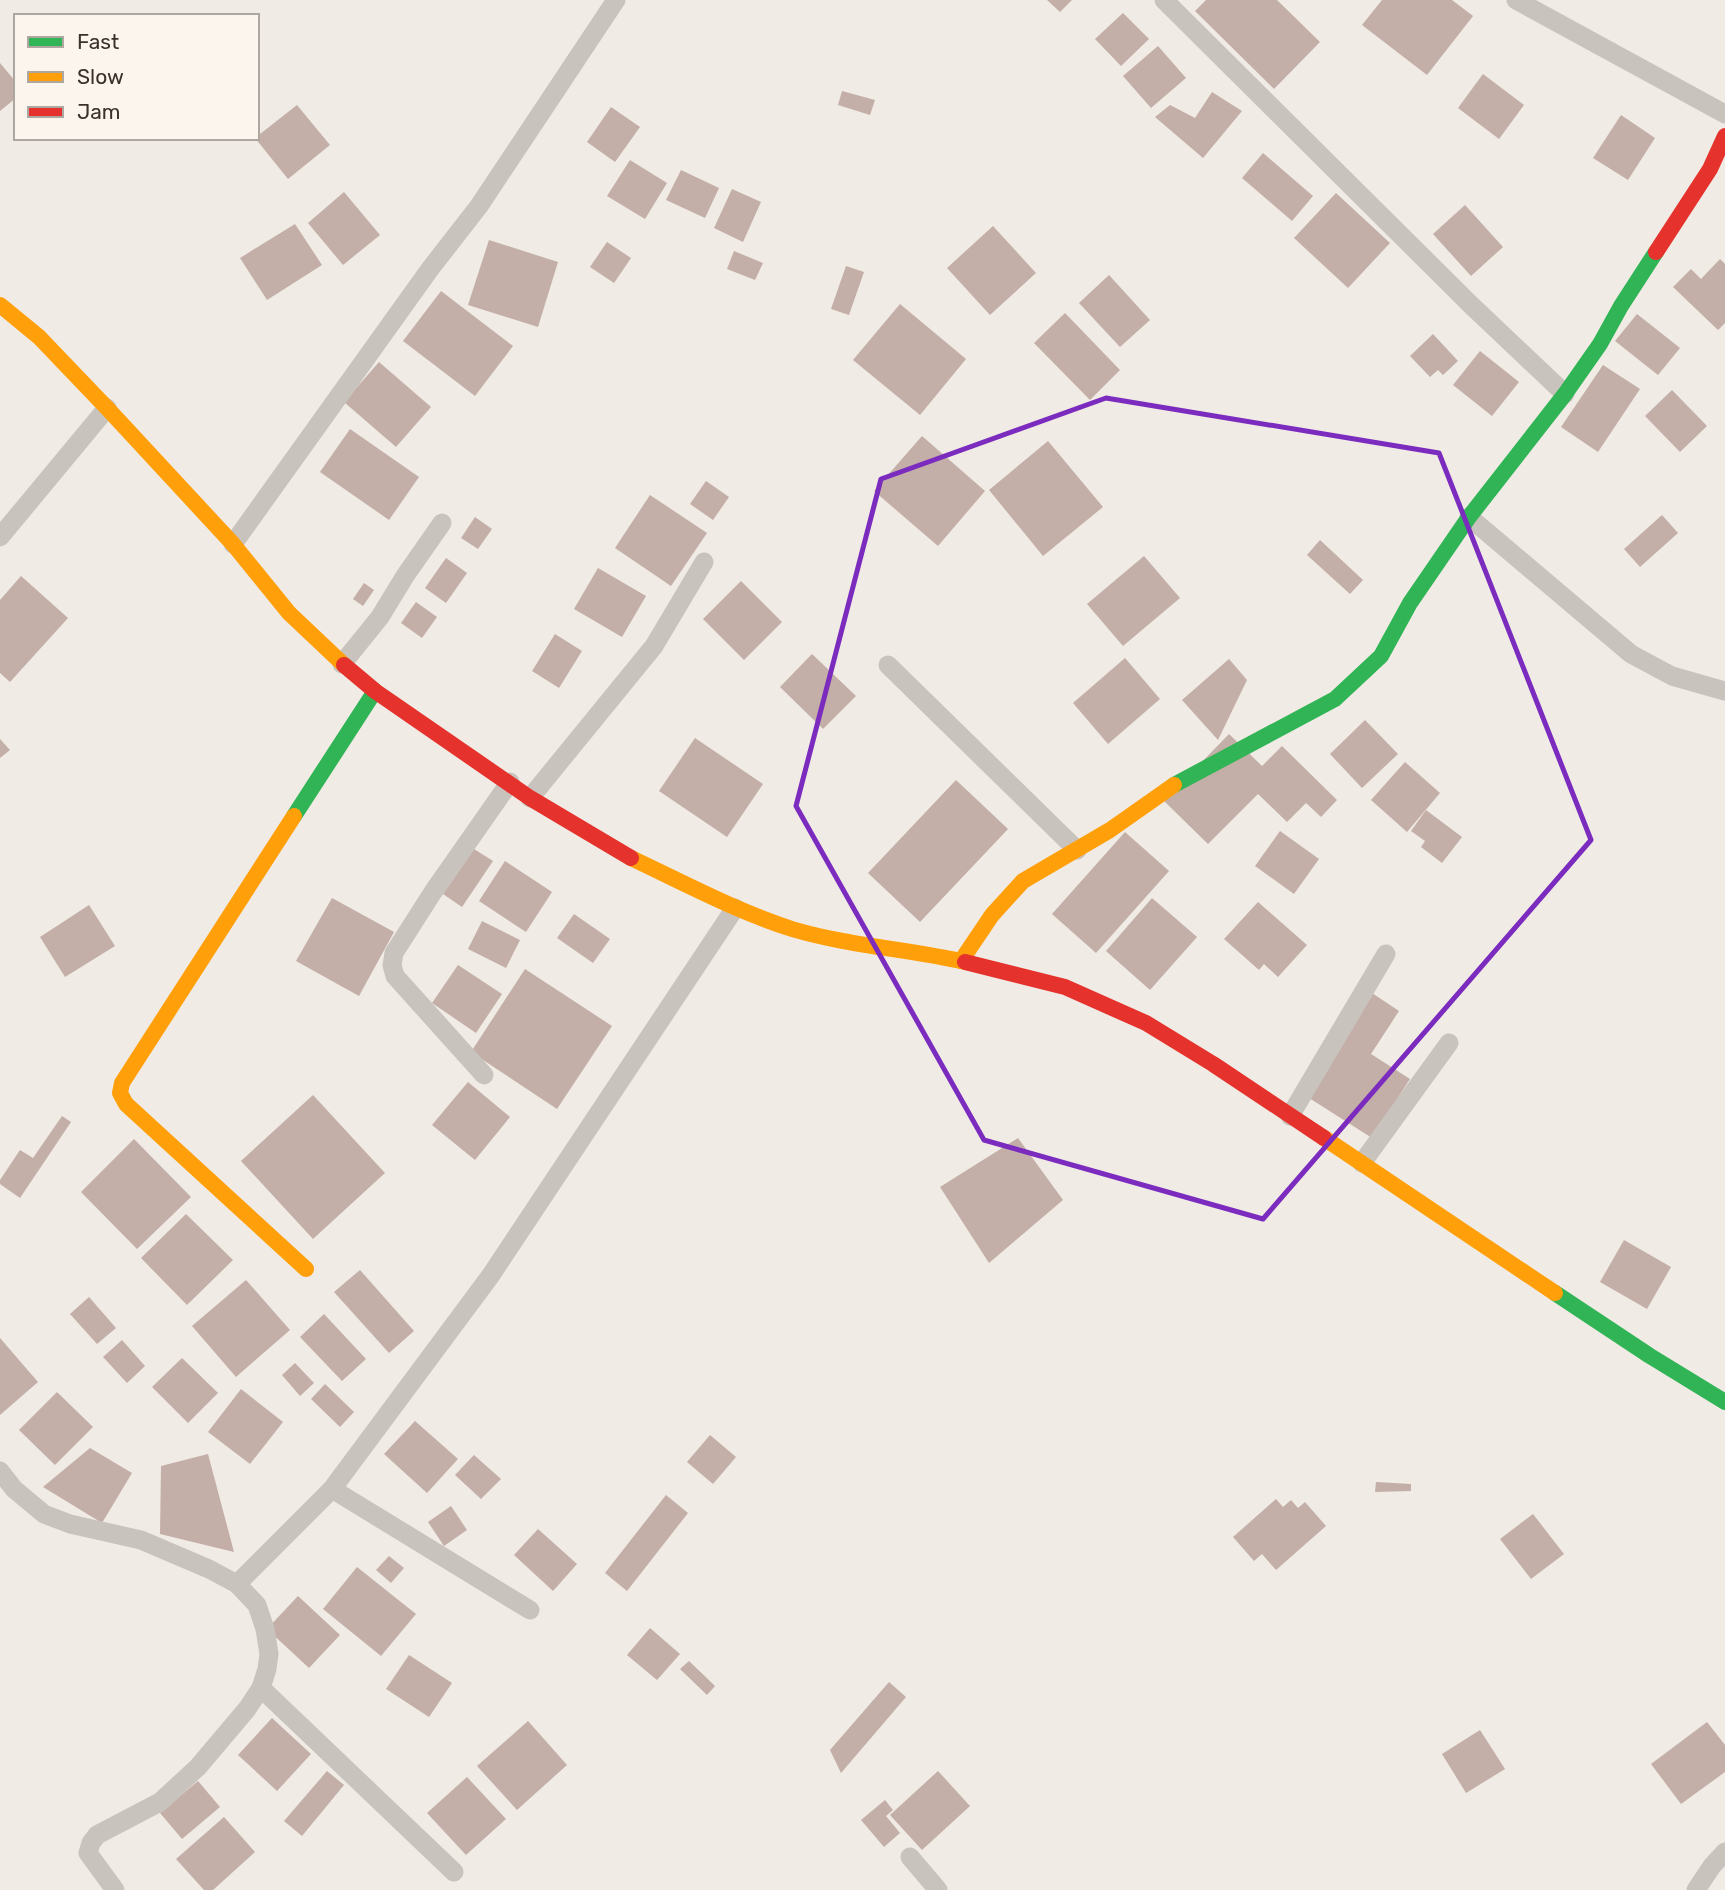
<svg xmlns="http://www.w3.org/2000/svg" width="1725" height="1890" font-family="Rubik,sans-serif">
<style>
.building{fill:#c3afa7}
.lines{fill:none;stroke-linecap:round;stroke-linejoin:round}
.street{stroke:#c9c3be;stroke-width:19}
.fast{stroke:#30b455;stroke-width:16}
.slow{stroke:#ff9f0a;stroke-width:16}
.jam{stroke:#e5322d;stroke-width:16}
.marked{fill:none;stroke:#7b2cbf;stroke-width:5;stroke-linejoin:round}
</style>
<rect width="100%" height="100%" fill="#f0ebe5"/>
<g class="building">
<polygon points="1047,0 1072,0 1060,12"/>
<polygon points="1206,0 1277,0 1320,42 1274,89 1195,11"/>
<polygon points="1382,0 1452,0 1473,16 1427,75 1362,25"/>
<polygon points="1123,13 1149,39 1121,66 1095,39"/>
<polygon points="1158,46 1186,78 1151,108 1123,76"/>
<polygon points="0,63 16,82 16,98 0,111"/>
<polygon points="1483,74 1524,105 1499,139 1458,108"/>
<polygon points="842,91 875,100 870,115 838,105"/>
<polygon points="1212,92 1242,111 1203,158 1155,117 1170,105 1195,118"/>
<polygon points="297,105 330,145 288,179 255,138"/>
<polygon points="611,107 640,127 615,162 587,142"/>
<polygon points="1621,115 1655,138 1628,180 1593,158"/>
<polygon points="1263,153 1313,196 1292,221 1242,178"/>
<polygon points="630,160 667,183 645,219 607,196"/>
<polygon points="681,170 719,188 705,218 666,200"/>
<polygon points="732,189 761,202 743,242 714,228"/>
<polygon points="344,192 380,235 343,265 308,223"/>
<polygon points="1336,193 1390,243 1348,288 1294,238"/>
<polygon points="1465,205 1503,247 1471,276 1433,234"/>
<polygon points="295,224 322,265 267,300 240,258"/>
<polygon points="993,226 1036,273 990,315 947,268"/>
<polygon points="489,240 558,262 538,327 468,305"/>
<polygon points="607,242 631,258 614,283 590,267"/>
<polygon points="734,251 763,263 755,280 727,269"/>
<polygon points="1720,259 1725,264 1725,323 1718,330 1673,287 1691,269 1701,279"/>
<polygon points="846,266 864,272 849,315 831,309"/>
<polygon points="1109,275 1150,320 1120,347 1079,303"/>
<polygon points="441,291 513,346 475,396 403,341"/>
<polygon points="900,304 966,359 920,415 853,360"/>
<polygon points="1065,313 1120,370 1090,400 1034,343"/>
<polygon points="1637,314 1680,348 1658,375 1615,341"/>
<polygon points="1433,334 1458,361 1443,375 1438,370 1430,377 1410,356"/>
<polygon points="1480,351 1519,382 1492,416 1453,385"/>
<polygon points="379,362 431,407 396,447 344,402"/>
<polygon points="1603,365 1640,389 1598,452 1561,427"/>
<polygon points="1672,390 1707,426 1680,452 1645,416"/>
<polygon points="350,429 419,477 389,520 320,472"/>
<polygon points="922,436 985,491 938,546 874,491"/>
<polygon points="1048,441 1103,507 1043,556 989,490"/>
<polygon points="706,481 729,497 713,520 690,504"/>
<polygon points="650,495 707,533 671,586 615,548"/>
<polygon points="1662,515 1678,533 1640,567 1624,549"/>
<polygon points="475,517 492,529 478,549 461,538"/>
<polygon points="1320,540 1363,580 1350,594 1307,555"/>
<polygon points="1144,556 1180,598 1123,646 1087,604"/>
<polygon points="446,558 467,573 446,603 425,588"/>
<polygon points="598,568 646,596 622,637 574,609"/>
<polygon points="21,576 68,618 10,682 0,673 0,600"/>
<polygon points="741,581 782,622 744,660 703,619"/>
<polygon points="364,583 374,590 363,606 353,599"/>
<polygon points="416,602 437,617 422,638 401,623"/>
<polygon points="555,634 582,651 559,688 532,671"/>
<polygon points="812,654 856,696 823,729 780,687"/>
<polygon points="1125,658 1160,699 1108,744 1073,703"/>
<polygon points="1229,659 1247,680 1218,740 1182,700"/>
<polygon points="1365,720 1398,754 1362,788 1330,754"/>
<polygon points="1229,734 1262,766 1282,746 1337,800 1321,817 1306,803 1287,822 1258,794 1208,844 1164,801"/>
<polygon points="695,738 763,784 727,837 659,791"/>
<polygon points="0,739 10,750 0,758"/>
<polygon points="1405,762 1440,793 1407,832 1371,800"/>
<polygon points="956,780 1008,829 920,922 868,873"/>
<polygon points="1426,810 1462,837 1442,863 1421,847 1425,841 1411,831"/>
<polygon points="1280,831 1319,859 1294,894 1255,866"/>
<polygon points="1125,832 1169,871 1096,953 1052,914"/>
<polygon points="474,849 493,861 462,907 443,894"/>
<polygon points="505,861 552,892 526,932 479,901"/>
<polygon points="332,898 394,932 359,996 296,961"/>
<polygon points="1152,898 1197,937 1150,990 1106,951"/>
<polygon points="1258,902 1307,945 1278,977 1264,964 1259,970 1224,939"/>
<polygon points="89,905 115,946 65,977 40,937"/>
<polygon points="574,914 610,939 593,963 557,938"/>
<polygon points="482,921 520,940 506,968 468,949"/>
<polygon points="458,965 502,994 476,1033 432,1003"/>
<polygon points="525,969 612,1026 557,1109 471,1052"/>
<polygon points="1372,993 1399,1011 1371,1054 1410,1079 1372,1138 1306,1096"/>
<polygon points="468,1082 510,1117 475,1160 432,1125"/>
<polygon points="313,1095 385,1173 313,1239 241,1161"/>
<polygon points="62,1116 71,1122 20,1198 0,1184 0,1180 20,1150 33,1158"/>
<polygon points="1018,1138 1063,1200 989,1263 940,1187"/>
<polygon points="134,1139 191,1197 137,1249 81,1192"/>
<polygon points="186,1214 233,1260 187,1305 141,1258"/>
<polygon points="1624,1240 1671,1267 1647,1309 1600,1282"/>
<polygon points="360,1270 414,1331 389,1353 334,1292"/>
<polygon points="246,1280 290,1330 236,1377 192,1326"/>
<polygon points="89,1297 116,1328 97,1344 70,1314"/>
<polygon points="324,1314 366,1359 342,1381 300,1337"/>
<polygon points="0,1338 38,1382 0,1415"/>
<polygon points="122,1340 145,1366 127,1383 103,1357"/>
<polygon points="182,1358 218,1393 188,1423 152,1387"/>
<polygon points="295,1363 314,1383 300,1396 282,1375"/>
<polygon points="325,1384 354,1412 340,1427 311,1399"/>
<polygon points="241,1389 283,1422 250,1464 208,1432"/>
<polygon points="57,1392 93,1427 55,1465 19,1430"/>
<polygon points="415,1421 458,1459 427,1493 384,1454"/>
<polygon points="710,1435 736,1457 713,1484 687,1462"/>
<polygon points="90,1448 132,1473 102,1523 43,1487"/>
<polygon points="208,1454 234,1552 160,1534 161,1466"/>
<polygon points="474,1455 501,1479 481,1499 455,1475"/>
<polygon points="1376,1482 1411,1484 1411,1491 1375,1492"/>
<polygon points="666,1495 688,1513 627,1591 605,1573"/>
<polygon points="1276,1499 1283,1507 1291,1500 1298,1508 1305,1502 1326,1526 1276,1570 1262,1554 1254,1561 1233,1537"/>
<polygon points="451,1506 467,1530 444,1546 428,1522"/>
<polygon points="1533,1514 1564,1554 1531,1579 1500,1539"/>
<polygon points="538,1529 577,1564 553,1591 514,1555"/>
<polygon points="389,1556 404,1568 391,1583 376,1570"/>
<polygon points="357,1567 416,1614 381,1656 323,1609"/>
<polygon points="298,1596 340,1635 309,1668 267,1629"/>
<polygon points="650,1628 680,1654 657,1680 627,1655"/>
<polygon points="409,1655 452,1683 429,1717 386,1689"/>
<polygon points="689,1661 715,1686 707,1695 680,1669"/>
<polygon points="889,1682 906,1697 841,1773 830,1750"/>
<polygon points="272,1718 311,1754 277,1791 238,1755"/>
<polygon points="528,1721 567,1765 517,1810 477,1766"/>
<polygon points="1707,1722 1725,1745 1725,1772 1681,1804 1651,1764"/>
<polygon points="1480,1730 1505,1769 1466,1793 1442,1754"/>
<polygon points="327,1771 344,1785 302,1836 284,1821"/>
<polygon points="938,1771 970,1806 922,1850 890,1815"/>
<polygon points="467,1777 506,1819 466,1855 427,1813"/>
<polygon points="198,1781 220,1807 182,1839 160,1813"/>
<polygon points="885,1800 893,1810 886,1816 900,1833 884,1847 861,1820"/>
<polygon points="224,1817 255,1852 213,1890 204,1890 176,1859"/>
</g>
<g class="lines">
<g class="street">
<polyline points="1164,0 1471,305 1565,394"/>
<polyline points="1516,0 1725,114"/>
<polyline points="1469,517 1631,654 1672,676 1725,691"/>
<polyline points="0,537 107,408"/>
<polyline points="233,544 430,269 479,206 616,0"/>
<polyline points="342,664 380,617 405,576 442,523"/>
<polyline points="888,665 1077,850"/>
<polyline points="530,798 654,646 704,562"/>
<polyline points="484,1075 395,976 392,965 394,953 433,892 510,782"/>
<polyline points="1290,1116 1386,954"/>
<polyline points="1362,1163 1449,1043"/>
<polyline points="0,1471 14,1489 44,1514 70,1524 141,1540 209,1569 237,1584 257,1605 265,1629 269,1654 267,1669 261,1688 247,1709 198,1767 160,1802 97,1835 91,1843 88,1853 115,1890"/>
<polyline points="332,1489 491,1275 735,908"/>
<polyline points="237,1584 332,1489 530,1610"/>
<polyline points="261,1688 454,1872"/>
<polyline points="910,1857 938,1890"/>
<polyline points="1696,1890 1712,1866 1725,1852"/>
</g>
<g class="fast">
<polyline points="1174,785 1335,699 1381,656 1410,603 1469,517 1565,394 1600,344 1621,306 1656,252"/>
<polyline points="294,816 375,691"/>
<polyline points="1555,1293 1650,1356 1725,1402"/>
</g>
<g class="slow">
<polyline points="0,305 39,337 107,408 233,544 289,613 344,665"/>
<polyline points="294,816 122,1083 120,1093 126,1104 306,1269"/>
<path d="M631 858C684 883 736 911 792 929 849 946 908 949 965 962"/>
<polyline points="961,961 992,915 1023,881 1110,830 1174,785"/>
<polyline points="1324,1138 1555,1293"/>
</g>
<g class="jam">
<polyline points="1656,252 1710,169 1725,136"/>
<polyline points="344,665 375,691 530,798 631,858"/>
<polyline points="965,962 1065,987 1146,1023 1213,1064 1324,1138"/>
</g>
</g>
<path class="marked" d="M1106 398 1439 453 1591 840 1263 1219 984 1140 796 806 881 479Z"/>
<rect x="14" y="14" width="245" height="126" fill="#fbf5ee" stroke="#aea6a0" stroke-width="2"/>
<rect x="28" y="37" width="35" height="10" fill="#30b455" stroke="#aea6a0" stroke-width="2"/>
<text x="77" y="49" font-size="21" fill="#3b302b">Fast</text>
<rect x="28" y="72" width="35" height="10" fill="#ff9f0a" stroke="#aea6a0" stroke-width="2"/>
<text x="77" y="84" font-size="21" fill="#3b302b">Slow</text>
<rect x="28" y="107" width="35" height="10" fill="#e5322d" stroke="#aea6a0" stroke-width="2"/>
<text x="77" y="119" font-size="21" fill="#3b302b">Jam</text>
</svg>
